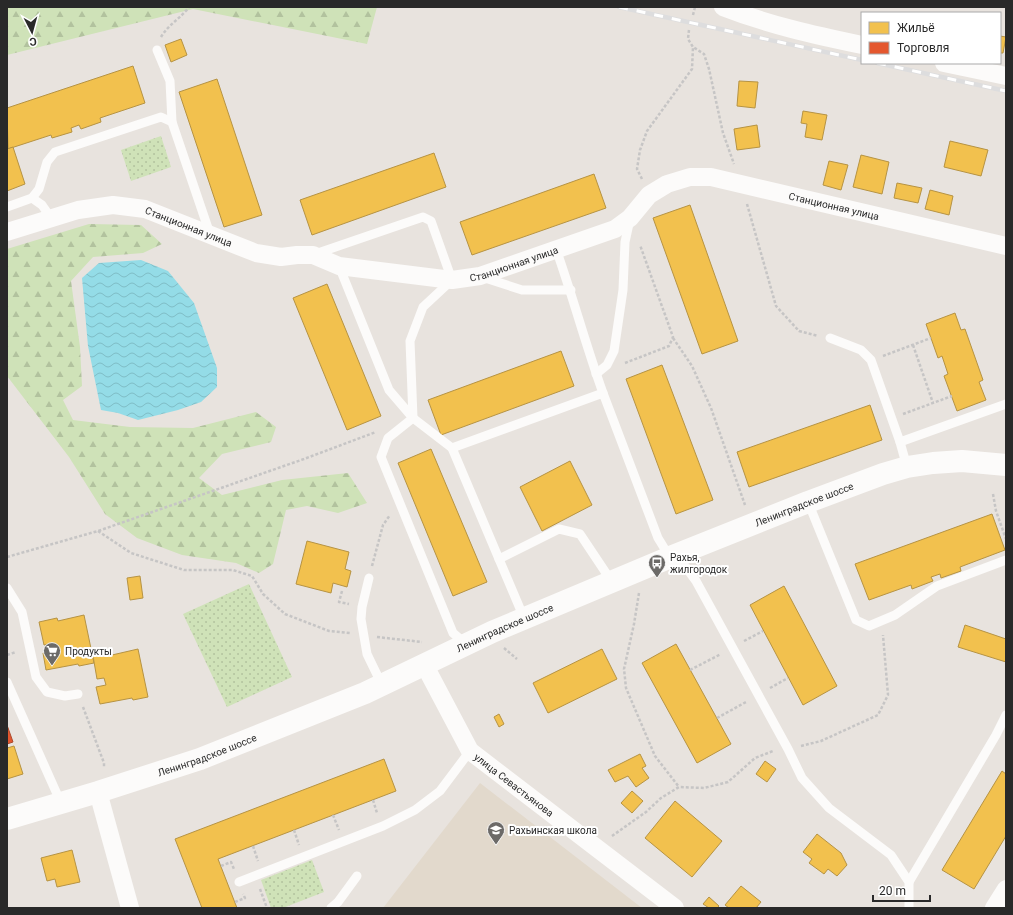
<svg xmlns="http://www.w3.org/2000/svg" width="1013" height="915" font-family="Roboto,sans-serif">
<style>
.education{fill:#e2d9cc}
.forest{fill:url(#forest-firs)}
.park{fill:url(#park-dots)}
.water{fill:url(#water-waves)}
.homes{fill:#f2c14e;stroke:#b69343}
.shops{fill:#e4572e;stroke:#ac492c}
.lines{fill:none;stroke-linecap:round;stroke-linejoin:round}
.path{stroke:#c6c5c5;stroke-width:2.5;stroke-dasharray:3 2;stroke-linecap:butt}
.service{stroke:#fcfbfa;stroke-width:9}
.minor{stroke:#fcfbfa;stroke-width:18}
.tertiary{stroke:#fcfbfa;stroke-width:22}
.rail-casing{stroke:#ddddde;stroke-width:4.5}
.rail{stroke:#fff;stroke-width:3;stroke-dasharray:9;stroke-linecap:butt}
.labels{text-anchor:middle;stroke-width:4;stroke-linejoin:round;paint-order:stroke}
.street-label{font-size:10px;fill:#292929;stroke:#fff}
.poi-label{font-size:10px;fill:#292929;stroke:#fff;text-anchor:start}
</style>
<defs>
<pattern id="forest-firs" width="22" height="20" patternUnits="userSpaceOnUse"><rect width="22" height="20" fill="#cfe2b8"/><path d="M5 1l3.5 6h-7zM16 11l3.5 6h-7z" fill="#b2c29e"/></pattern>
<pattern id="park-dots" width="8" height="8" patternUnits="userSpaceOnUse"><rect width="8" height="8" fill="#cfe2b8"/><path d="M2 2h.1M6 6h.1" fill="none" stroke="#b2c29e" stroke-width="1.8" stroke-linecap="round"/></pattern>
<pattern id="water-waves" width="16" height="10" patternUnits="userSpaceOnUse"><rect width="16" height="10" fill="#94dce7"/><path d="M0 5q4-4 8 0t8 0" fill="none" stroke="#80bdc6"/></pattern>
</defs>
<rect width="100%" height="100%" fill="#e8e3de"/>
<polygon class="education" points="480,783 642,908 383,908"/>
<g class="forest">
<polygon points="7,7 377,7 367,44 193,9 7,55"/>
<polygon points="89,224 141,225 162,244 143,253 93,257 71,281 80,347 82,386 63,400 73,420 130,427 193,428 256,412 276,427 271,442 222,454 199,478 222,495 282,480 348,473 367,503 338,513 307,506 286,510 273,564 259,573 236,563 182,555 137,538 105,514 69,457 7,376 7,249"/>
</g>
<g class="park">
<polygon points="161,136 171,167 131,181 121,150"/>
<polygon points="249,584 292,677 227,707 183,614"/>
<polygon points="312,860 324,892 283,908 271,908 261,880"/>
</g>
<polygon class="water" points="141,260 168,271 194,303 217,368 217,387 201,402 178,410 138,420 118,413 101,410 88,346 82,278 99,263"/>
<g class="homes">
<polygon points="1000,36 1006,37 1003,53 1000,53"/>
<polygon points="181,39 187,55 171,62 165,45"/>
<polygon points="133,66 145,103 100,118 101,122 81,129 79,125 71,128 72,132 52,138 51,135 8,149 7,108"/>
<polygon points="217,79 262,215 224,227 179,92"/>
<polygon points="739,81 758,82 755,108 737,106"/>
<polygon points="803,111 827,115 822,140 805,137 807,124 801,123"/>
<polygon points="757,125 760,147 737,150 734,129"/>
<polygon points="950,141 988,150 981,176 944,167"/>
<polygon points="13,147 25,184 7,191 7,149"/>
<polygon points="434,153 446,187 312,235 300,200"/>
<polygon points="861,155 889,162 882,194 853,187"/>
<polygon points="829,161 848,165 841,190 823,185"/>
<polygon points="594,174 606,208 472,255 460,222"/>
<polygon points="897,183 922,188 918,203 894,198"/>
<polygon points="930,190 953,196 949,215 925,209"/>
<polygon points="690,205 738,341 702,354 653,218"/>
<polygon points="327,284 381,416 347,430 293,298"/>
<polygon points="955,313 961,330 965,329 983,380 979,382 986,400 957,411 944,376 948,374 942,356 938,358 926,324"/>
<polygon points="561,351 574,386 441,435 428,400"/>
<polygon points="662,365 713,500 676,514 626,379"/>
<polygon points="870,405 882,440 749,487 737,452"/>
<polygon points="431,449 487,582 453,596 398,463"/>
<polygon points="570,461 592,505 542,531 520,487"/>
<polygon points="992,514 1005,550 960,567 961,571 941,578 940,574 931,577 933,581 912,589 911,585 869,600 855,564"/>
<polygon points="307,541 349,552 345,569 351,571 347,587 333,583 331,593 296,584"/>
<polygon points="140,576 143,598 130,600 127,578"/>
<polygon points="784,586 837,686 803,705 750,605"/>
<polygon points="84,615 94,663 79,666 78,664 46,670 43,653 52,651 51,644 44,645 39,622 57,618 58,621"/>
<polygon points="965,625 1006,639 1006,662 958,647"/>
<polygon points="676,644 731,744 697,763 642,663"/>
<polygon points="138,649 148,697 133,700 132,698 100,704 96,687 106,685 104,678 97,679 93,656 111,652 112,655"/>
<polygon points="602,649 617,679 548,713 533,683"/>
<polygon points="499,714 504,724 499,727 494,717"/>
<polygon points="14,746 23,774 7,779 7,748"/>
<polygon points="640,754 646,766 642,768 649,778 636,787 628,776 615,782 608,770"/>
<polygon points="384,759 396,791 218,859 237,908 202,908 175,839"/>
<polygon points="765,761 776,769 767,782 756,774"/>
<polygon points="1002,771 1006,774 1006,836 974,889 942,870"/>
<polygon points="632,791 643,801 632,813 621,803"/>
<polygon points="675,801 722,841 692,877 645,838"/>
<polygon points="817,834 841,853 847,865 837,876 828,869 824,874 809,863 812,859 803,852"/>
<polygon points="72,850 80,882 57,887 55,879 47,881 41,858"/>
<polygon points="741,886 761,902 756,908 729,908 725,905"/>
<polygon points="709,897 719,906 717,908 709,908 703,904"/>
</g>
<polygon class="shops" points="7,725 13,742 7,744"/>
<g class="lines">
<g class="path">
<polyline points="693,15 695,7"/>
<polyline points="689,30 688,39 693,47 704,54 709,69 723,133 734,164"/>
<path d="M161 37C168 25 181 18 189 7"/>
<polyline points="642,179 637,169 640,150 647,131 692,69 693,47"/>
<polyline points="747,204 776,306 799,331 818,336"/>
<polyline points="673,338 692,366 711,408 745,505"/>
<polyline points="913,345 933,403"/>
<polyline points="883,356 931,338"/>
<polyline points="625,363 669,346 673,337 640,245"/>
<polyline points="903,414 952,396"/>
<polyline points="993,494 996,511 1006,539"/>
<polyline points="98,531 131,553 184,570 233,570 252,576 263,594 285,614 329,631 350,633"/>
<polyline points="7,557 98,531 304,459 376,432"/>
<polyline points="372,566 383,525 390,515"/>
<polyline points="342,591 339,602 349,604"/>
<polyline points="639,593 634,624 624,669 626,688 655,756 679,787"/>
<polyline points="377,637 422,642"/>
<polyline points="744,641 763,631"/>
<polyline points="504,648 517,659"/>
<polyline points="7,655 16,652"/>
<polyline points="690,670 721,654"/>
<polyline points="770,688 788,678"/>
<polyline points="83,707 104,763 104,768"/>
<polyline points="717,718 746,702"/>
<polyline points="801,746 821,741 878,715 888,695 883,635"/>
<polyline points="373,800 377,813"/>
<polyline points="333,815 339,830"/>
<polyline points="294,830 299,845"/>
<polyline points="612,836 646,812 661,798 679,787 704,788 728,782 755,758 773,751"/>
<polyline points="253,846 258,861"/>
<polyline points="221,866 231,862 234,869"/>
<polyline points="260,889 267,908"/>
<polyline points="235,902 245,898 243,894"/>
</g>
<g class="service">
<polyline points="157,50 170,81 172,122 210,234"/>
<polyline points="32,198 42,205 51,218"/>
<polyline points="7,207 32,198 39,189 47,162 55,152 161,117 172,122"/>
<path d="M556 249C573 297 586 346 603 393"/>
<polyline points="315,254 423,217 431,221 452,280 423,307 410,341 413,418 388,438 381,457 453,633 466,644"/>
<polyline points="339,266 389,390 413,418 452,448 603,393 658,538 666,551 685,566 696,581 788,749 802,778 829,808 891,855 909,882 909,908"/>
<polyline points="482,277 522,290 571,290"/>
<polyline points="830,338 861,350 871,360 900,442 907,467"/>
<polyline points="596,374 607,365 614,351 623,290 625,242 630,219"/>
<polyline points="900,442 1006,404"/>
<polyline points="452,448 524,618"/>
<polyline points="808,502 856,620 869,626 895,615 937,586 1006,560"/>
<polyline points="499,559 559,529 580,534 612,582"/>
<polyline points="369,578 362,607 361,619 367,654 382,685"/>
<polyline points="7,588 22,612 36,677 47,692 65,696 78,694"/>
<polyline points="7,682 57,794 60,803"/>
<polyline points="239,882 383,826 415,810 440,791 470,751"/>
<polyline points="909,882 996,735 1006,715"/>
<polyline points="331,908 338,902 357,876"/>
</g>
<g class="minor">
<path d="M723 7C769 25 814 35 862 45"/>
<polyline points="944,63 1006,76"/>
<path id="s1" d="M7 232 78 210 113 205 145 209 256 253 281 257 297 255H313L339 266 452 280 480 276 615 229 630 218 649 195 667 184 690 177H711L1006 246"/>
<path id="s2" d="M424 664 470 751 675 908"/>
<polyline points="98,792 130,908"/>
<polyline points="994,908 1006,889"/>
</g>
<path class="tertiary" id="s3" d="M7 819 98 792 200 759 365 693 492 632 673 556 808 502 883 474 907 467 933 463 962 461 1006 465"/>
<g class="rail-casing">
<g id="rail">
<polyline points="619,7 862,60"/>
<polyline points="877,63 1006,91"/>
</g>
</g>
<use href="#rail" class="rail"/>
</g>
<defs>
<g id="bus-pin" transform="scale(0.9)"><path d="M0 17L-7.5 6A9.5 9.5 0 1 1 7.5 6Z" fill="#6c6a68" stroke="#fff"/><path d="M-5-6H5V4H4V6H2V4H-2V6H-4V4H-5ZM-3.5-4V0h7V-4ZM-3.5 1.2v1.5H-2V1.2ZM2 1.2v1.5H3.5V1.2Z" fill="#fff"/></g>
<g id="supermarket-pin" transform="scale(0.9)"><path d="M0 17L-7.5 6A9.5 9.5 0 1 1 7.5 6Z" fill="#6c6a68" stroke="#fff"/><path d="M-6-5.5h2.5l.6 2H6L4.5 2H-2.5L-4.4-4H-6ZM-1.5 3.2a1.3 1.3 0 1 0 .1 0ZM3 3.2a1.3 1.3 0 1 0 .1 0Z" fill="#fff"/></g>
<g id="school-pin" transform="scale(0.9)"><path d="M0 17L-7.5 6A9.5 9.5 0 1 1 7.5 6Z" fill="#6c6a68" stroke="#fff"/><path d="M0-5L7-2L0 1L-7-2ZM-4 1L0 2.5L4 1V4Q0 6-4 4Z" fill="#fff"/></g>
</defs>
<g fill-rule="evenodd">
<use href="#bus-pin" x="657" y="563"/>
<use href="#supermarket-pin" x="52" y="651"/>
<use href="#school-pin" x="496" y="830"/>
</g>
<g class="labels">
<g class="street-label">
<text dy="4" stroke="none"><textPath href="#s1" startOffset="873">Станционная улица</textPath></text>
<text dy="4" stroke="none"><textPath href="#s1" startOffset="189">Станционная улица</textPath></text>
<text dy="4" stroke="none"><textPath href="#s1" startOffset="525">Станционная улица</textPath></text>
<text dy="4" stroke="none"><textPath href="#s3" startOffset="858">Ленинградское шоссе</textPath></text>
<text dy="4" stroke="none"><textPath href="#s3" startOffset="534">Ленинградское шоссе</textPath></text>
<text dy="4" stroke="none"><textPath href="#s3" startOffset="210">Ленинградское шоссе</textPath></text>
<text dy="4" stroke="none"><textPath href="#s2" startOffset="154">улица Севастьянова</textPath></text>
</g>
<g class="poi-label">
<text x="670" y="561">Рахья,<tspan x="670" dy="12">жилгородок</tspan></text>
<text x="65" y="655">Продукты</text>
<text x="509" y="834">Рахьинская школа</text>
</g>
</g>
<rect width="1013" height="915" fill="none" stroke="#292929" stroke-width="16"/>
<rect x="861" y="12" width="140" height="52" fill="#ffffff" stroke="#a9a9a9"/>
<rect x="869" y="22" width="20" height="12" fill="#f2c14e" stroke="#a9a9a9"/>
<text x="897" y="32" font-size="12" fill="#292929">Жильё</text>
<rect x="869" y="42" width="20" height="12" fill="#e4572e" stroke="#a9a9a9"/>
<text x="897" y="52" font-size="12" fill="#292929">Торговля</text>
<g transform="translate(32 32) rotate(174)" stroke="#ffffff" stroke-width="3" paint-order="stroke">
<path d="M0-3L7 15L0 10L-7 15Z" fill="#292929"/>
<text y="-6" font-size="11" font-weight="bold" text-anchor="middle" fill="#292929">С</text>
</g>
<path d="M873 895v6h57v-6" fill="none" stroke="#292929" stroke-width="2"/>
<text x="879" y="895" font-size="12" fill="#292929" stroke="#ffffff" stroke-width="3" paint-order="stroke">20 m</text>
</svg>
